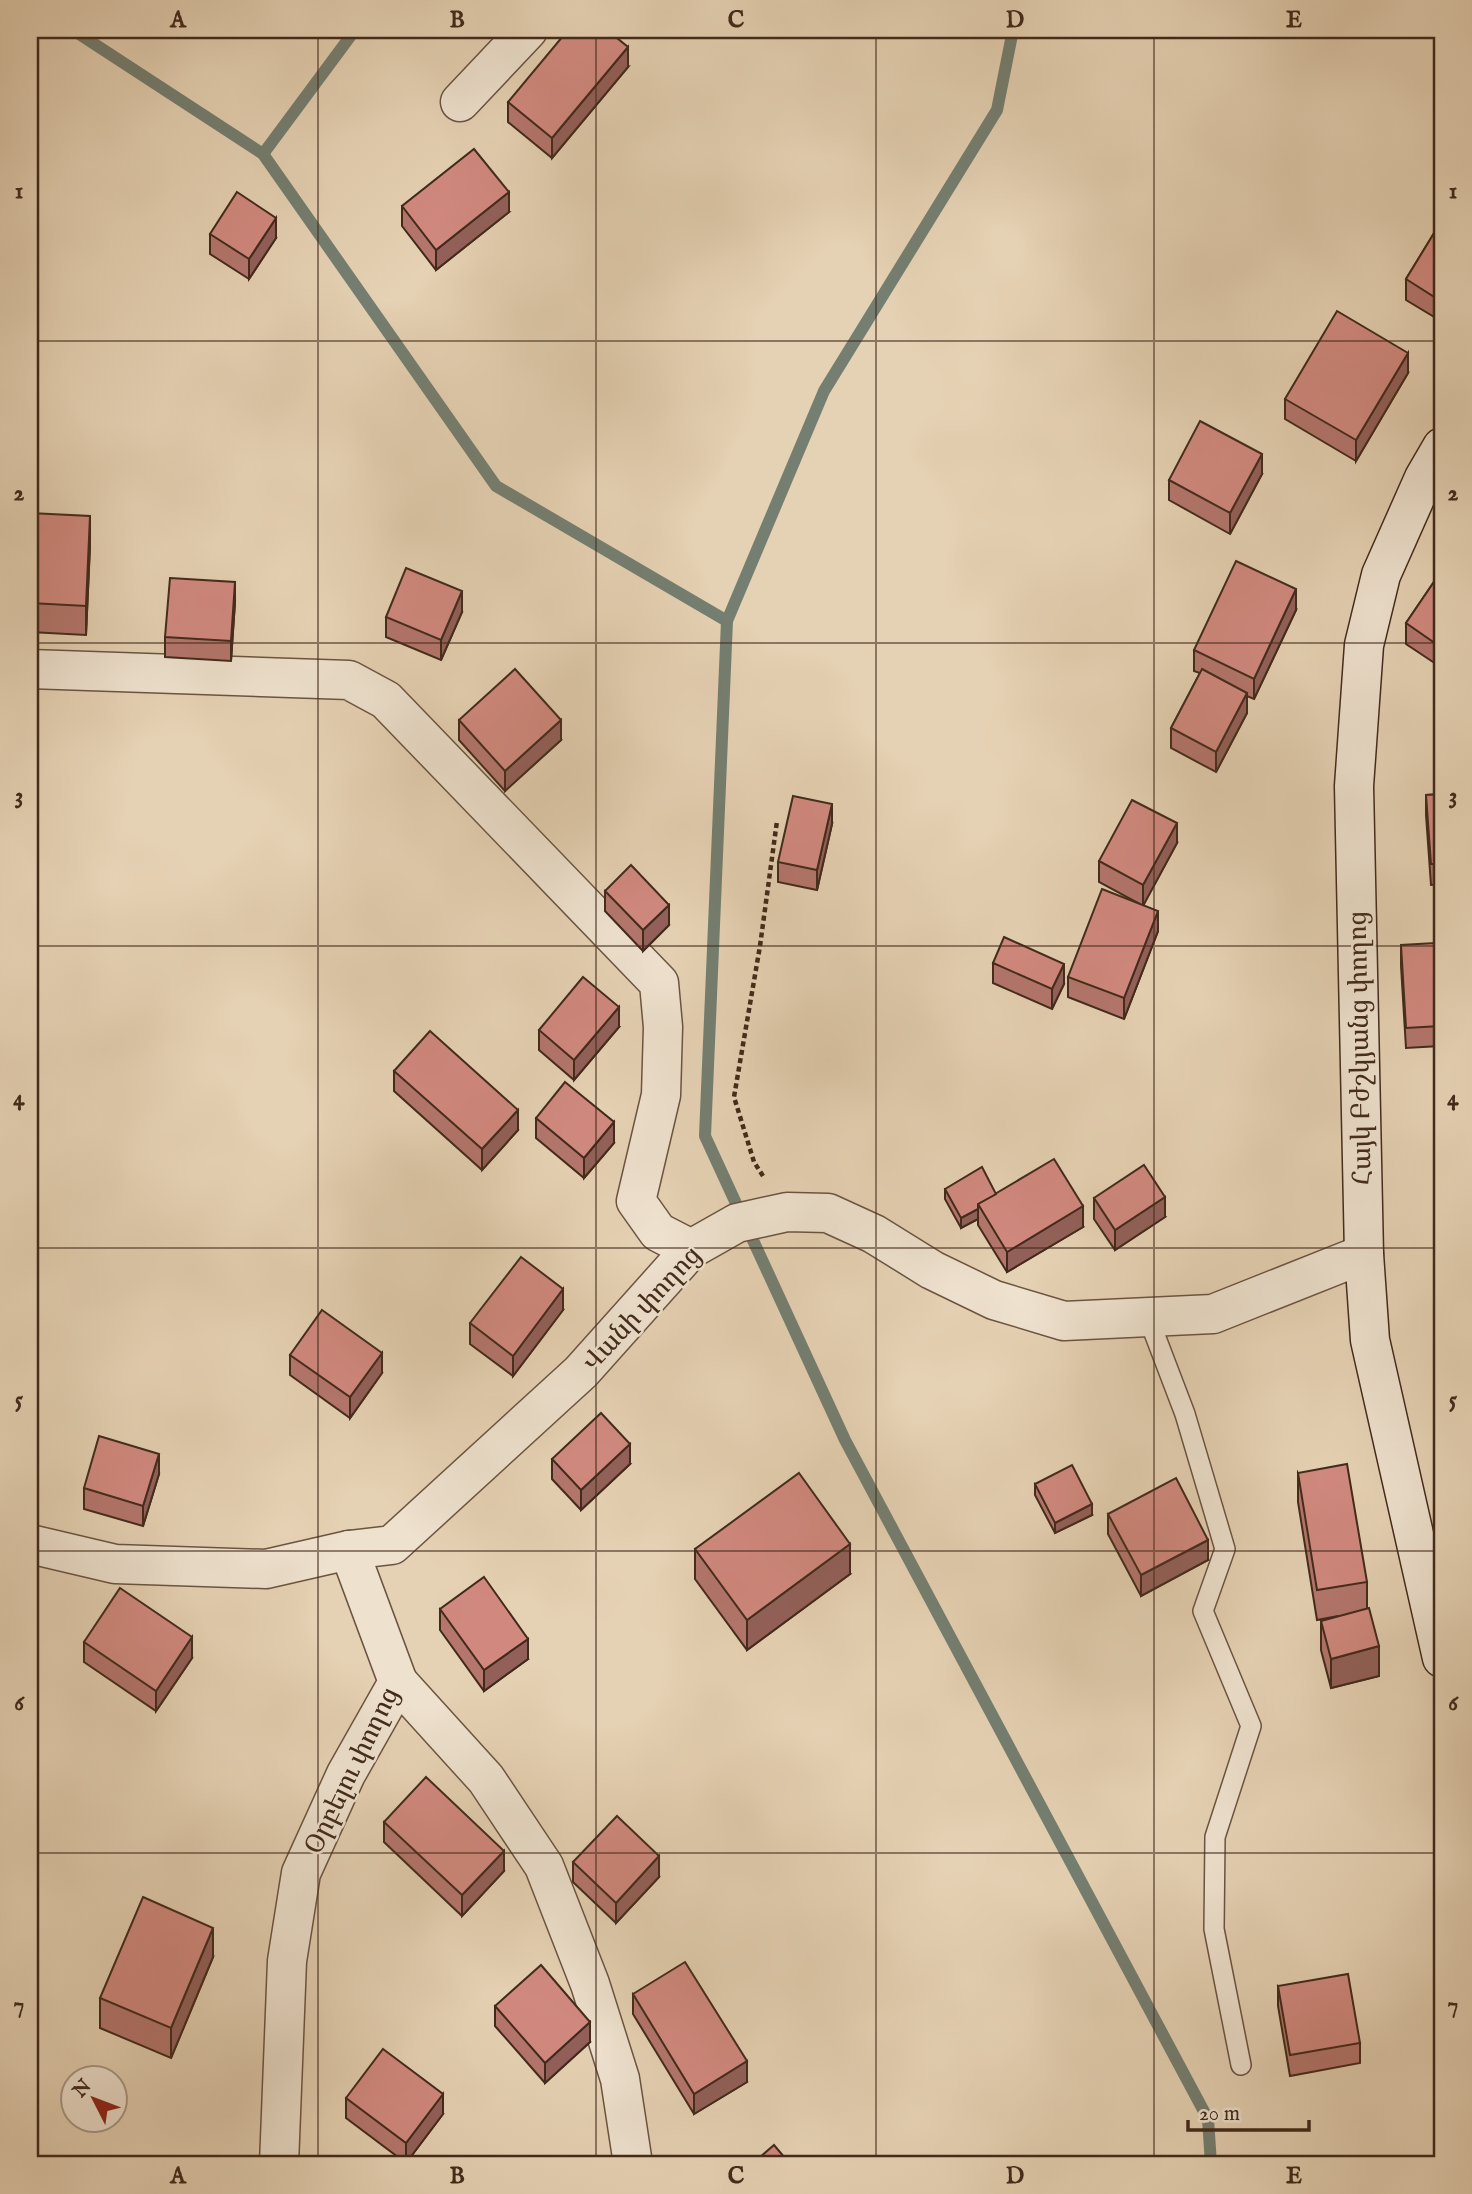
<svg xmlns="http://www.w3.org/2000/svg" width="1472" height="2194" font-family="'IM FELL English','Noto Serif Armenian',serif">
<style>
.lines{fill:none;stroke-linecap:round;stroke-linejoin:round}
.stream{stroke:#747f71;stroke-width:12}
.lane-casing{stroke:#6b5441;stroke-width:22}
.street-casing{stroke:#6b5441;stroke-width:41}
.secondary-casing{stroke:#422a1b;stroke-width:41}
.path{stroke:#422a1b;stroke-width:4.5;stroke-dasharray:5 3.5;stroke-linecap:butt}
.lane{stroke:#eee1ce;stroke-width:19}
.street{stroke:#eee1ce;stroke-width:38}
.secondary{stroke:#eee1ce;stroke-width:38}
.wall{fill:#b4766d;stroke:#422a1b;stroke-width:2}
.shaded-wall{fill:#926059;stroke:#422a1b;stroke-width:2}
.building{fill:#d1897f;stroke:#422a1b;stroke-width:2}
.grid{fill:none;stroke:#422a1b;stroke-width:2;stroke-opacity:0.55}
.labels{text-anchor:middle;stroke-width:5;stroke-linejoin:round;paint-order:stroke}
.street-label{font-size:26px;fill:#422a1b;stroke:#eee1ce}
.neatline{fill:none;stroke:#422a1b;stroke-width:2.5}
.grid-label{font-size:23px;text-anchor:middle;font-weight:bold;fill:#422a1b}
</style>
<rect width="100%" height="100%" fill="#e5d1b3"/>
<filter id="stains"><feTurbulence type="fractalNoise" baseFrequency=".00286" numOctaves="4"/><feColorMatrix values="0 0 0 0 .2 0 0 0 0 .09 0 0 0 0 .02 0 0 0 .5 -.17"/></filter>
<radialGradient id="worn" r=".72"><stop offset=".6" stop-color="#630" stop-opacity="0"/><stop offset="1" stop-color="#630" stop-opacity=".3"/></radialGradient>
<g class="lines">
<g class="stream">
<polyline points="73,30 263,154 496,486 727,621"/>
<polyline points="1013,30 997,110 824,391 727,621 705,1136 845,1440 1208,2119 1211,2164"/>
<polyline points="263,154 355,30"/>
</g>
<g class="lane-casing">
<polyline id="lane" points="1148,1317 1185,1414 1225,1549 1203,1611 1251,1726 1215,1837 1214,1929 1241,2065"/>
</g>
<g class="street-casing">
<g id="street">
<polyline points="460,102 528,30"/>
<polyline points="30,669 349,680 386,700 659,983 663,1027 661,1095 636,1201 658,1232 691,1249"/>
<polyline points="30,1544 115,1564 266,1569 349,1550 392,1545 581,1372 691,1249 737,1223 787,1212 828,1213 874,1234 932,1270 994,1300 1064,1321 1213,1314 1364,1254"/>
<polyline points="398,1682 486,1779 544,1866 590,1984 620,2079 633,2164"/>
<polyline points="279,2164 287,1961 301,1873 346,1774 398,1682 349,1550"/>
</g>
</g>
<g class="secondary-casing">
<polyline id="secondary" points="1442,447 1424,478 1381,575 1364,645 1354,786 1364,1254 1370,1340 1442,1658"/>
</g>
<polyline class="path" points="763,1176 754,1162 734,1097 760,946 777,821"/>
<use href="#lane" class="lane"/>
<use href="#street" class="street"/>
<use href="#secondary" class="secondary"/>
</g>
<g class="wall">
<polygon points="628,67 552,158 508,122 508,102"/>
<polygon points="402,206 509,212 436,270 402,226"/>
<polygon points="1442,220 1436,318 1406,300 1406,279"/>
<polygon points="210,234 276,238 249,279 210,254"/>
<polygon points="1408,373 1356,461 1285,419 1285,399"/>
<polygon points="1262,474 1230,534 1169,500 1169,480"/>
<polygon points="30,513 90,545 86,635 30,632"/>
<polygon points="1442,570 1442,668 1406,644 1406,623"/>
<polygon points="235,602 231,661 165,657 165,637"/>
<polygon points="1296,610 1254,699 1247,696 1247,713 1216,772 1171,748 1171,728 1200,673 1194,671 1194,650"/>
<polygon points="462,612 441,660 386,637 386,617"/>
<polygon points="459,720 561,740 505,791 459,740"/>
<polygon points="1442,794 1442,884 1431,885 1426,815 1426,795"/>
<polygon points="832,824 817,890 778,882 778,862"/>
<polygon points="1177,843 1143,905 1158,931 1124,1019 1068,997 1068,977 1138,903 1099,882 1099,861"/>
<polygon points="605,891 669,925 643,951 605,911"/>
<polygon points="1401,945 1440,1026 1440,1046 1406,1048 1401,966"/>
<polygon points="993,963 1064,984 1052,1009 993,983"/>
<polygon points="619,1027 574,1080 539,1050 539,1030"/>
<polygon points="394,1071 518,1130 482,1170 394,1091"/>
<polygon points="536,1118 614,1143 584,1178 536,1138"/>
<polygon points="945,1189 996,1194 1083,1227 1007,1272 978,1225 978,1219 961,1228 945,1199"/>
<polygon points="1094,1198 1165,1217 1115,1250 1094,1219"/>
<polygon points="563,1310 513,1376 470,1344 470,1323"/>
<polygon points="290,1355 382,1373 350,1418 290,1375"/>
<polygon points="1442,1376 1442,1427 1439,1426 1439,1396"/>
<polygon points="552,1459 630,1464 581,1510 552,1479"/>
<polygon points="1298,1473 1367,1582 1367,1609 1379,1676 1331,1688 1321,1650 1321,1621 1338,1616 1317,1620 1298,1502"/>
<polygon points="159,1474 143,1526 84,1509 84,1488"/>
<polygon points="1035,1484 1092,1515 1055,1533 1035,1495"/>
<polygon points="1108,1514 1208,1560 1141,1596 1108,1534"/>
<polygon points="695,1549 850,1574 747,1650 695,1579"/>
<polygon points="440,1609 528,1659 484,1691 440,1630"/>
<polygon points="84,1642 192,1658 156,1711 84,1662"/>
<polygon points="384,1822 504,1871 462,1916 384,1842"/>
<polygon points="573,1862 659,1877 616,1923 573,1882"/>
<polygon points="213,1957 171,2058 100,2028 100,1998"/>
<polygon points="1278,1986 1360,2043 1360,2063 1290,2076 1278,2006"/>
<polygon points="633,1994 747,2082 694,2114 633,2014"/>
<polygon points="495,2006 590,2042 545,2083 495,2026"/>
<polygon points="346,2098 443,2114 406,2163 346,2118"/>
</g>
<g class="shaded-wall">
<polygon points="628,47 628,67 552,158 552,138"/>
<polygon points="509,192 509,212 436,270 436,250"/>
<polygon points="276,218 276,238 249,279 249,259"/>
<polygon points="1442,288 1442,308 1436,318 1436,298"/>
<polygon points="1408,353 1408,373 1356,461 1356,440"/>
<polygon points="1262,454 1262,474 1230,534 1230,513"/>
<polygon points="90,516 90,545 86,635 86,606"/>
<polygon points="235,582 235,602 231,661 231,641"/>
<polygon points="1296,589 1296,610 1254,699 1254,679"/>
<polygon points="462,591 462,612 441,660 441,640"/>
<polygon points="1247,693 1247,713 1216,772 1216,752"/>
<polygon points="561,720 561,740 505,791 505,771"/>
<polygon points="832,804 832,824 817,890 817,870"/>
<polygon points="1177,823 1177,843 1143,906 1143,885"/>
<polygon points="669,905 669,925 643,951 643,930"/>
<polygon points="1158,911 1158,931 1124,1019 1124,998"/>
<polygon points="1064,964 1064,984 1052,1009 1052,989"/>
<polygon points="619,1007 619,1027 574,1080 574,1060"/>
<polygon points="518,1110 518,1130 482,1170 482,1149"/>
<polygon points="614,1122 614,1143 584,1178 584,1158"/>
<polygon points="1165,1197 1165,1217 1115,1250 1115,1230"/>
<polygon points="1083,1206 1083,1227 1007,1272 1007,1252"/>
<polygon points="978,1209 978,1219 961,1228 961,1218"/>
<polygon points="563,1289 563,1310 513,1376 513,1356"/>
<polygon points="382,1353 382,1373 350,1418 350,1397"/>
<polygon points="630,1444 630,1464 581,1510 581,1490"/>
<polygon points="159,1454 159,1474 143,1526 143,1506"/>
<polygon points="1092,1504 1092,1515 1055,1533 1055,1523"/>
<polygon points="1208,1540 1208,1560 1141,1596 1141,1575"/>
<polygon points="850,1544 850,1574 747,1650 747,1620"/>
<polygon points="192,1637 192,1658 156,1711 156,1691"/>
<polygon points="528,1639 528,1659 484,1691 484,1670"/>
<polygon points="1379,1646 1379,1676 1331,1688 1331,1659"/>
<polygon points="504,1851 504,1871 462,1916 462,1895"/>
<polygon points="659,1856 659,1877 616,1923 616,1903"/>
<polygon points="213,1928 213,1957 171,2058 171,2028"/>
<polygon points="590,2022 590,2042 545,2083 545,2063"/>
<polygon points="747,2061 747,2082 694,2114 694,2094"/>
<polygon points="443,2094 443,2114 406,2163 406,2143"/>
</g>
<g class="building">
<polygon points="568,30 607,30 628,47 552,138 508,102"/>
<polygon points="474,149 509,192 436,250 402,206"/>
<polygon points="237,192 276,218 249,259 210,234"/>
<polygon points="1442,220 1442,288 1436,298 1406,279"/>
<polygon points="1337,311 1408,353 1356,440 1285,399"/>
<polygon points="1200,421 1262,454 1230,513 1169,480"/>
<polygon points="30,513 90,516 86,606 30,603"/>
<polygon points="1236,561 1296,589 1254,679 1194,650"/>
<polygon points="406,568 462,591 441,640 386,617"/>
<polygon points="1442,570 1442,648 1406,623"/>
<polygon points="170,578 235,582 231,641 165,637"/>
<polygon points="515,669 561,720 505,771 459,720"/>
<polygon points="1202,669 1247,693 1216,752 1171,728"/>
<polygon points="1442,794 1442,864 1431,864 1426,795"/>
<polygon points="793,796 832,804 817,870 778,862"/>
<polygon points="1132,800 1177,823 1143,885 1099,861"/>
<polygon points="631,865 669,905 643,930 605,891"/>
<polygon points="1102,889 1158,911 1124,998 1068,977"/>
<polygon points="1004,937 1064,964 1052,989 993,963"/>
<polygon points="1435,943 1440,1026 1406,1028 1401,945"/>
<polygon points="583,977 619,1007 574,1060 539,1030"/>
<polygon points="430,1031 518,1110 482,1149 394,1071"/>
<polygon points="565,1082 614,1122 584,1158 536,1118"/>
<polygon points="1054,1159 1083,1206 1007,1252 978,1204"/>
<polygon points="1144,1165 1165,1197 1115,1230 1094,1198"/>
<polygon points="982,1167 996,1194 978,1204 978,1209 961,1218 945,1189"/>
<polygon points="521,1257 563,1289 513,1356 470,1323"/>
<polygon points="322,1310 382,1353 350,1397 290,1355"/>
<polygon points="1442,1376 1442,1397 1439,1396"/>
<polygon points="601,1413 630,1444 581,1490 552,1459"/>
<polygon points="99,1436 159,1454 143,1506 84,1488"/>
<polygon points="1347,1464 1367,1582 1317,1590 1298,1473"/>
<polygon points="1072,1465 1092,1504 1055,1523 1035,1484"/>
<polygon points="799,1473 850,1544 747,1620 695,1549"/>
<polygon points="1176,1478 1208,1540 1141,1575 1108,1514"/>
<polygon points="484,1577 528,1639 484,1670 440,1609"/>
<polygon points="120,1588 192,1637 156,1691 84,1642"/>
<polygon points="1369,1608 1379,1646 1331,1659 1321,1621"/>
<polygon points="426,1777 504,1851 462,1895 384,1822"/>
<polygon points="617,1816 659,1856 616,1903 573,1862"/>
<polygon points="143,1897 213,1928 171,2028 100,1998"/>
<polygon points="685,1962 747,2061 694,2094 633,1994"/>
<polygon points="541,1965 590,2022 545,2063 495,2006"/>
<polygon points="1348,1974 1360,2043 1290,2055 1278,1986"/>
<polygon points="383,2049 443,2094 406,2143 346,2098"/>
<polygon points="774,2145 790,2164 752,2164"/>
</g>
<path class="grid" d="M318 30V2164M596 30V2164M876 30V2164M1154 30V2164M30 341H1442M30 643H1442M30 946H1442M30 1248H1442M30 1551H1442M30 1853H1442"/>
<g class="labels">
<g class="street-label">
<text transform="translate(1359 1048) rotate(-91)" y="9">Հայկ Բժշկյանց փողոց</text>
<text transform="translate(641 1308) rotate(-47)" y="9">Վանի փողոց</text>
<text transform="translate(351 1770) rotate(-64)" y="9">Օրբելու փողոց</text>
</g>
</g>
<rect width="1472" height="2194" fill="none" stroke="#e5d1b3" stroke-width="77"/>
<g transform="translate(94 2099) rotate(312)"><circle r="33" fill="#eee1ce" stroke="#a99886" stroke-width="2"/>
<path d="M0-5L12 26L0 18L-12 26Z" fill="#8f2418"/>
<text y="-10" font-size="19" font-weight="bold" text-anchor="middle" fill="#422a1b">N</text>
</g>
<path d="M1188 2120v10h121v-10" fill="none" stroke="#422a1b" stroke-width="3.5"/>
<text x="1199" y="2120" font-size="21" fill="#422a1b" stroke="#eee1ce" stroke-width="5" paint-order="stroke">20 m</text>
<rect x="38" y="38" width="1396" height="2118" class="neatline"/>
<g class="grid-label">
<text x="178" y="27">A</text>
<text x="457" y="27">B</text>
<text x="736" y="27">C</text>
<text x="1015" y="27">D</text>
<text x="1294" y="27">E</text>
<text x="19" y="198">1</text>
<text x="1453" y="198">1</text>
<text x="19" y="500">2</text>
<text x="1453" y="500">2</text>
<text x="19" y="803">3</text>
<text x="1453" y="803">3</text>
<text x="19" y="1105">4</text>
<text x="1453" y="1105">4</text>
<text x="19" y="1407">5</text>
<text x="1453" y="1407">5</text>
<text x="19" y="1710">6</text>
<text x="1453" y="1710">6</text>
<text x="19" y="2012">7</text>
<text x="1453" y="2012">7</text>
<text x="178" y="2183">A</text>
<text x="457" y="2183">B</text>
<text x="736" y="2183">C</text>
<text x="1015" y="2183">D</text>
<text x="1294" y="2183">E</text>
</g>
<rect width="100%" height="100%" filter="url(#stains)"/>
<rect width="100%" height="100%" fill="url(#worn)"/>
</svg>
